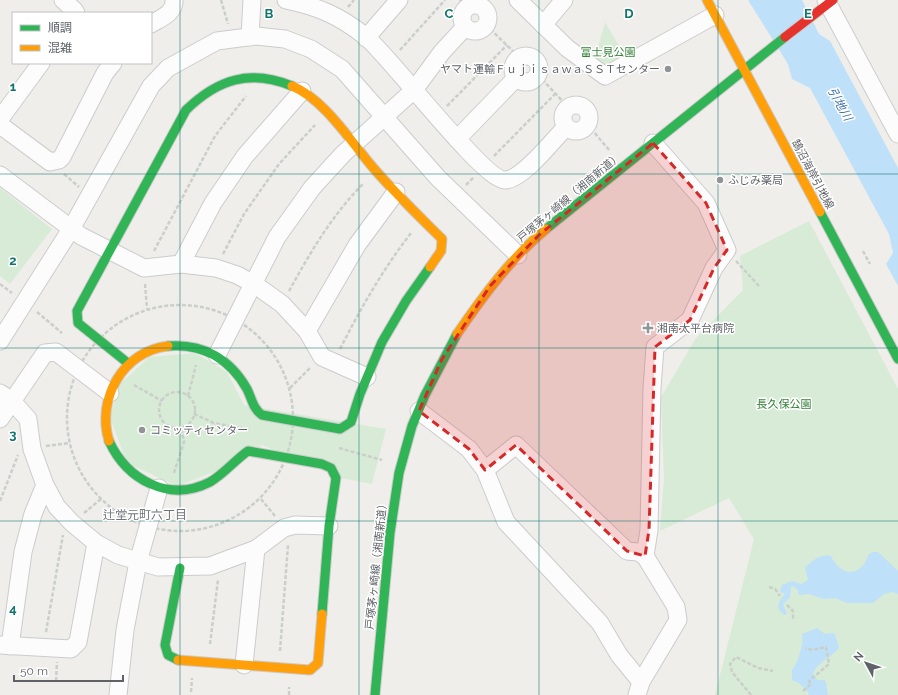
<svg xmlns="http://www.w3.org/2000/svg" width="898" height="695" font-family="Raleway,'Noto Sans JP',sans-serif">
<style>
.green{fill:#d8ebd6}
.water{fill:#bfe0f9}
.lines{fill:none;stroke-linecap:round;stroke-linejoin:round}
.street-casing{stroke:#cbcccc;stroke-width:19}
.fast-casing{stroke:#cacacb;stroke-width:11}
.slow-casing{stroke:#cacacb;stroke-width:11}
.jam-casing{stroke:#cacacb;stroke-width:11}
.path{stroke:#cacfcc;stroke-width:2.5;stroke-dasharray:4 2;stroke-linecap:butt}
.street{stroke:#fdfcfc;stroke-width:17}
.fast{stroke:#30b455;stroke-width:9}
.slow{stroke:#ff9f0a;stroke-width:9}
.jam{stroke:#e5322d;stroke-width:9}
.marked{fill:#d62828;fill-opacity:0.2;stroke:#d62828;stroke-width:3;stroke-dasharray:8 5;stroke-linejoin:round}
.grid{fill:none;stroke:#0f766e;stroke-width:1;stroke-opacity:0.55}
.poi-dot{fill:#919496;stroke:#fff;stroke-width:1.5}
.labels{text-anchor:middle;stroke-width:3;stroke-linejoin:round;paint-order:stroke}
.park-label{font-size:11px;fill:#348238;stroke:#fff}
.poi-label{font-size:11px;fill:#5f6368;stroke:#fff;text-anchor:start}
.street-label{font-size:11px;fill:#5f6368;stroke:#fff}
.water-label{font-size:12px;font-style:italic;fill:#4174aa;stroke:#fff}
.neighbourhood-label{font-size:12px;fill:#70757a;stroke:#fff}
.grid-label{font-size:13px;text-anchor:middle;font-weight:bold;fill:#0f766e;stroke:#fff;stroke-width:3;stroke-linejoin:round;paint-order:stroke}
</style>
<rect width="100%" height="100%" fill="#efeeea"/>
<g class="green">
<polygon points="605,22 625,56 607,67 595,58"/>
<polygon points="0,188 52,229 10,284 0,276"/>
<polygon points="809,221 898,389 898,695 715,695 754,539 729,498 660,531 664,478 661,397 696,338 743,290 740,256"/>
<polygon points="195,353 227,372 244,405 386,429 372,484 341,478 262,445 222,469 177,486 127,463 110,418 119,385 149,357"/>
</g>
<g class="water">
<polygon points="748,0 802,0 819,34 830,41 898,168 898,286 886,264 893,253 889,234 810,88 792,79 788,64"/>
<path d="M873 552H878L898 571V594L892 592 884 594 873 603H847L835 598 824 599 809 594 799 595 797 589 792 586 791 587 790 597 783 605 787 613 785 615C774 609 779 600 785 594L780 592 782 585 792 581 801 584 808 580 805 568C813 560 820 554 831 556 842 578 861 577 869 554Z"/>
<path d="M817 628 825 634 833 633 835 634 839 648C830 659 821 659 813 673L817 680H824L826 682 828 695H808L809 693 799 683 792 680V670C798 663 804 643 802 634Z"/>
</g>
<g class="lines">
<g class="street-casing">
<g id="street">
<polyline points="63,0 74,10 76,13"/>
<path d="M286 0C319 7 338 15 365 36 390 56 484 182 506 180 524 178 553 140 566 127"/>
<polyline points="518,0 567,48 605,76 715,15"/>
<polyline points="826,0 898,134"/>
<circle cx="475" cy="18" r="13"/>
<path d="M151 24C161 18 175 13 174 0"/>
<polyline points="543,25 564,0"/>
<polyline points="250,37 252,0"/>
<polyline points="366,38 399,0"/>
<circle cx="526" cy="69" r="13"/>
<circle cx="576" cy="118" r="13"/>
<polyline points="0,119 41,63"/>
<polyline points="0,125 50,162 59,160 62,157 105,73 113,63"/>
<polyline points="457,139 516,78"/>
<polyline points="0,175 81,236 144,268 181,264 216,268 237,275 254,284 282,304 307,331 322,357 367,377"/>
<polyline points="181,264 213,203 245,156 302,91"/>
<polyline points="307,331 357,245 396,192"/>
<polyline points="0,341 71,229 151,86 168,68 217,41 256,36 285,39 311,49 342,69 438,178 518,255"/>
<polyline points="217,355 277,237 312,188 343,154 414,90 442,52 465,27"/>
<polyline points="0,393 12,401 28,419 32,449 45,485 57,507 72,523 96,543 118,555 158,567 210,566 256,549 284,528 295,525 329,526"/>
<polyline points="419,411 469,449 485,470 506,522 587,609 600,623 619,655 641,682"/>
<polyline points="0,419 45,353 56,352 110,393"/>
<polyline points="485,470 516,445 627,551 638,552 645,556"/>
<polyline points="0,645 71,649 78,642 96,543"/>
<polyline points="10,646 23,552 33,514 45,485"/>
<polyline points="244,665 256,549"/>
<polyline points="118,695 125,630 138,562 159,488"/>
<polyline points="637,695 641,682 678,620 676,607 645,556 649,530 652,388 655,347 690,320 714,268 727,250 706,203 653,143"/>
</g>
</g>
<g class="fast-casing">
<g id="fast">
<polyline points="820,212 898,359"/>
<polyline points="546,229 785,37"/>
<path d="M168 346C203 343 230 359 247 389 252 399 253 409 262 415L340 429 351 422 360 394 382 342 406 301 430 267"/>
<path d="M129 364 78 323 77 311 186 110C218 79 250 69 292 86"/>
<path d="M109 441C127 480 169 503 210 482 224 474 235 460 248 451L322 464 331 468 336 478 329 526 322 614"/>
<polyline points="178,660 168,655 165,645 180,568"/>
<polyline points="375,695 390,533 399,473 412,426 425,395 457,334"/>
</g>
</g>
<g class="slow-casing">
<g id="slow">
<polyline points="707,0 820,212"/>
<path d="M292 86C326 100 352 144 376 171 397 195 420 217 442 239L441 251 430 267"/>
<path d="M457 334C483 296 511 258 546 229"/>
<path d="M109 441C96 399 123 351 168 346"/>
<polyline points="178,660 310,670 318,663 322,614"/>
</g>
</g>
<g class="jam-casing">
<polyline id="jam" points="785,37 833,0"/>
</g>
<g class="path">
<polyline points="221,0 228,24"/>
<polyline points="460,0 467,8"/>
<polyline points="348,7 354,0"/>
<polyline points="486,25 519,57"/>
<polyline points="400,50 445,0"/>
<polyline points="538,75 569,108"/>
<polyline points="447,106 507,45"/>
<polyline points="587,124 610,151"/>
<polyline points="494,156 556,93"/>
<polyline points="64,174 79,187"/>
<polyline points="466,185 474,177"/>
<polyline points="154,251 215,136 246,96"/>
<polyline points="863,251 870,264"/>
<polyline points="223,254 244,214 279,164 315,125"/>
<polyline points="736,261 759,286"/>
<polyline points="0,284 12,293"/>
<polyline points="145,284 147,309"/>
<path d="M289 291C310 253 332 215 363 184"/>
<circle cx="180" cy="418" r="113"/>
<polyline points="37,312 62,333"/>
<path d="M340 349C361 308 383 269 411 233"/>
<polyline points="134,385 162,401"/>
<polyline points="290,388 311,367"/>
<circle cx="177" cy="410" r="18"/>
<polyline points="188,396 196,365"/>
<polyline points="194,414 214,423 251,430"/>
<polyline points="46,446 70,443"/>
<polyline points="339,448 382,460"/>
<polyline points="174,473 184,442 181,427"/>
<polyline points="261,499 275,516"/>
<polyline points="0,501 18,455"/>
<polyline points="84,513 101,499"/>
<polyline points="769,587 775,589 780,596"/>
<polyline points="787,605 793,611 793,620"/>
<polyline points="46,632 63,535"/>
<polyline points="210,644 218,580"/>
<polyline points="280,651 288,545"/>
<polyline points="56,681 57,662"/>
<polyline points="803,691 811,684 809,681 829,664 826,647 812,650 805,648"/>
<polyline points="191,692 192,678"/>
<polyline points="289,695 289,687"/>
<polyline points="751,695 732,672 730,664 736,657 758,668 773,671"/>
</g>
<use href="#street" class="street"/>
<use href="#fast" class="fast"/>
<use href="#slow" class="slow"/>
<use href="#jam" class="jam"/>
</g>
<path class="marked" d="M653 143 706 203 727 250 714 268 690 320 655 347 649 530 645 556 627 551 516 445 485 470 469 449 419 411 442 359 490 286 539 235Z"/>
<path class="grid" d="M180 0V695M359 0V695M539 0V695M718 0V695M0 174H898M0 348H898M0 521H898"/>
<g class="poi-dot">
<circle cx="668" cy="69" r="4"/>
<circle cx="720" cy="180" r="4"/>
<path d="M646 322h4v4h4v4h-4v4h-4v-4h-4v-4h4z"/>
<circle cx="142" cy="430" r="4"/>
</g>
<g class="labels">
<g class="park-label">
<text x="608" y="56">富士見公園</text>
<text x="784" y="408">長久保公園</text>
</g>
<g class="poi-label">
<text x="660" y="73" text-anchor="end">ヤマト運輸ＦｕｊｉｓａｗａＳＳＴセンター</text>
<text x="728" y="184">ふじみ薬局</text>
<text x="657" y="332">湘南太平台病院</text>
<text x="150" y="434">コミッティセンター</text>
</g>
<g class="street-label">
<text transform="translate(813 174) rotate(62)" y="4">鵠沼海岸引地線</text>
<text transform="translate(569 197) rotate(-40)" y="4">戸塚茅ヶ崎線（湘南新道）</text>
<text transform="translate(376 564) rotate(-84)" y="4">戸塚茅ヶ崎線（湘南新道）</text>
</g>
<g class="water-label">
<text transform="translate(840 104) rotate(61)" y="4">引地川</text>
</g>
<g class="neighbourhood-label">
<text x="145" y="519">辻堂元町六丁目</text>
</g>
</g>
<g class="grid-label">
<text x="269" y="18">B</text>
<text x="449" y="18">C</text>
<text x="629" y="18">D</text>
<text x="808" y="18">E</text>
<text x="13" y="91">1</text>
<text x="13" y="265">2</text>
<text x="13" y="439">3</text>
<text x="13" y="613">4</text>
</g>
<rect x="12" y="12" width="140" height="52" fill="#ffffff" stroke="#bfc1c3"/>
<rect x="20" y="25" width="20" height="6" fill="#30b455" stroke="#bfc1c3"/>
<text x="48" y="32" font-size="12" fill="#5f6368">順調</text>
<rect x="20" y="45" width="20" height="6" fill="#ff9f0a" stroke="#bfc1c3"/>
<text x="48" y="52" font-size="12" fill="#5f6368">混雑</text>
<g transform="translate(866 663) rotate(310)" stroke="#ffffff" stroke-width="3" paint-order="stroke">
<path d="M0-3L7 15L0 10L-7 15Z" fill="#5f6368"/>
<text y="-6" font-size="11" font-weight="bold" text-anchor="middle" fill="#5f6368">N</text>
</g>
<path d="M14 675v6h109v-6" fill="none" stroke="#5f6368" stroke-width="2"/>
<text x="20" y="675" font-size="12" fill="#5f6368" stroke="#ffffff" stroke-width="3" paint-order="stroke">50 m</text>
</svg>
